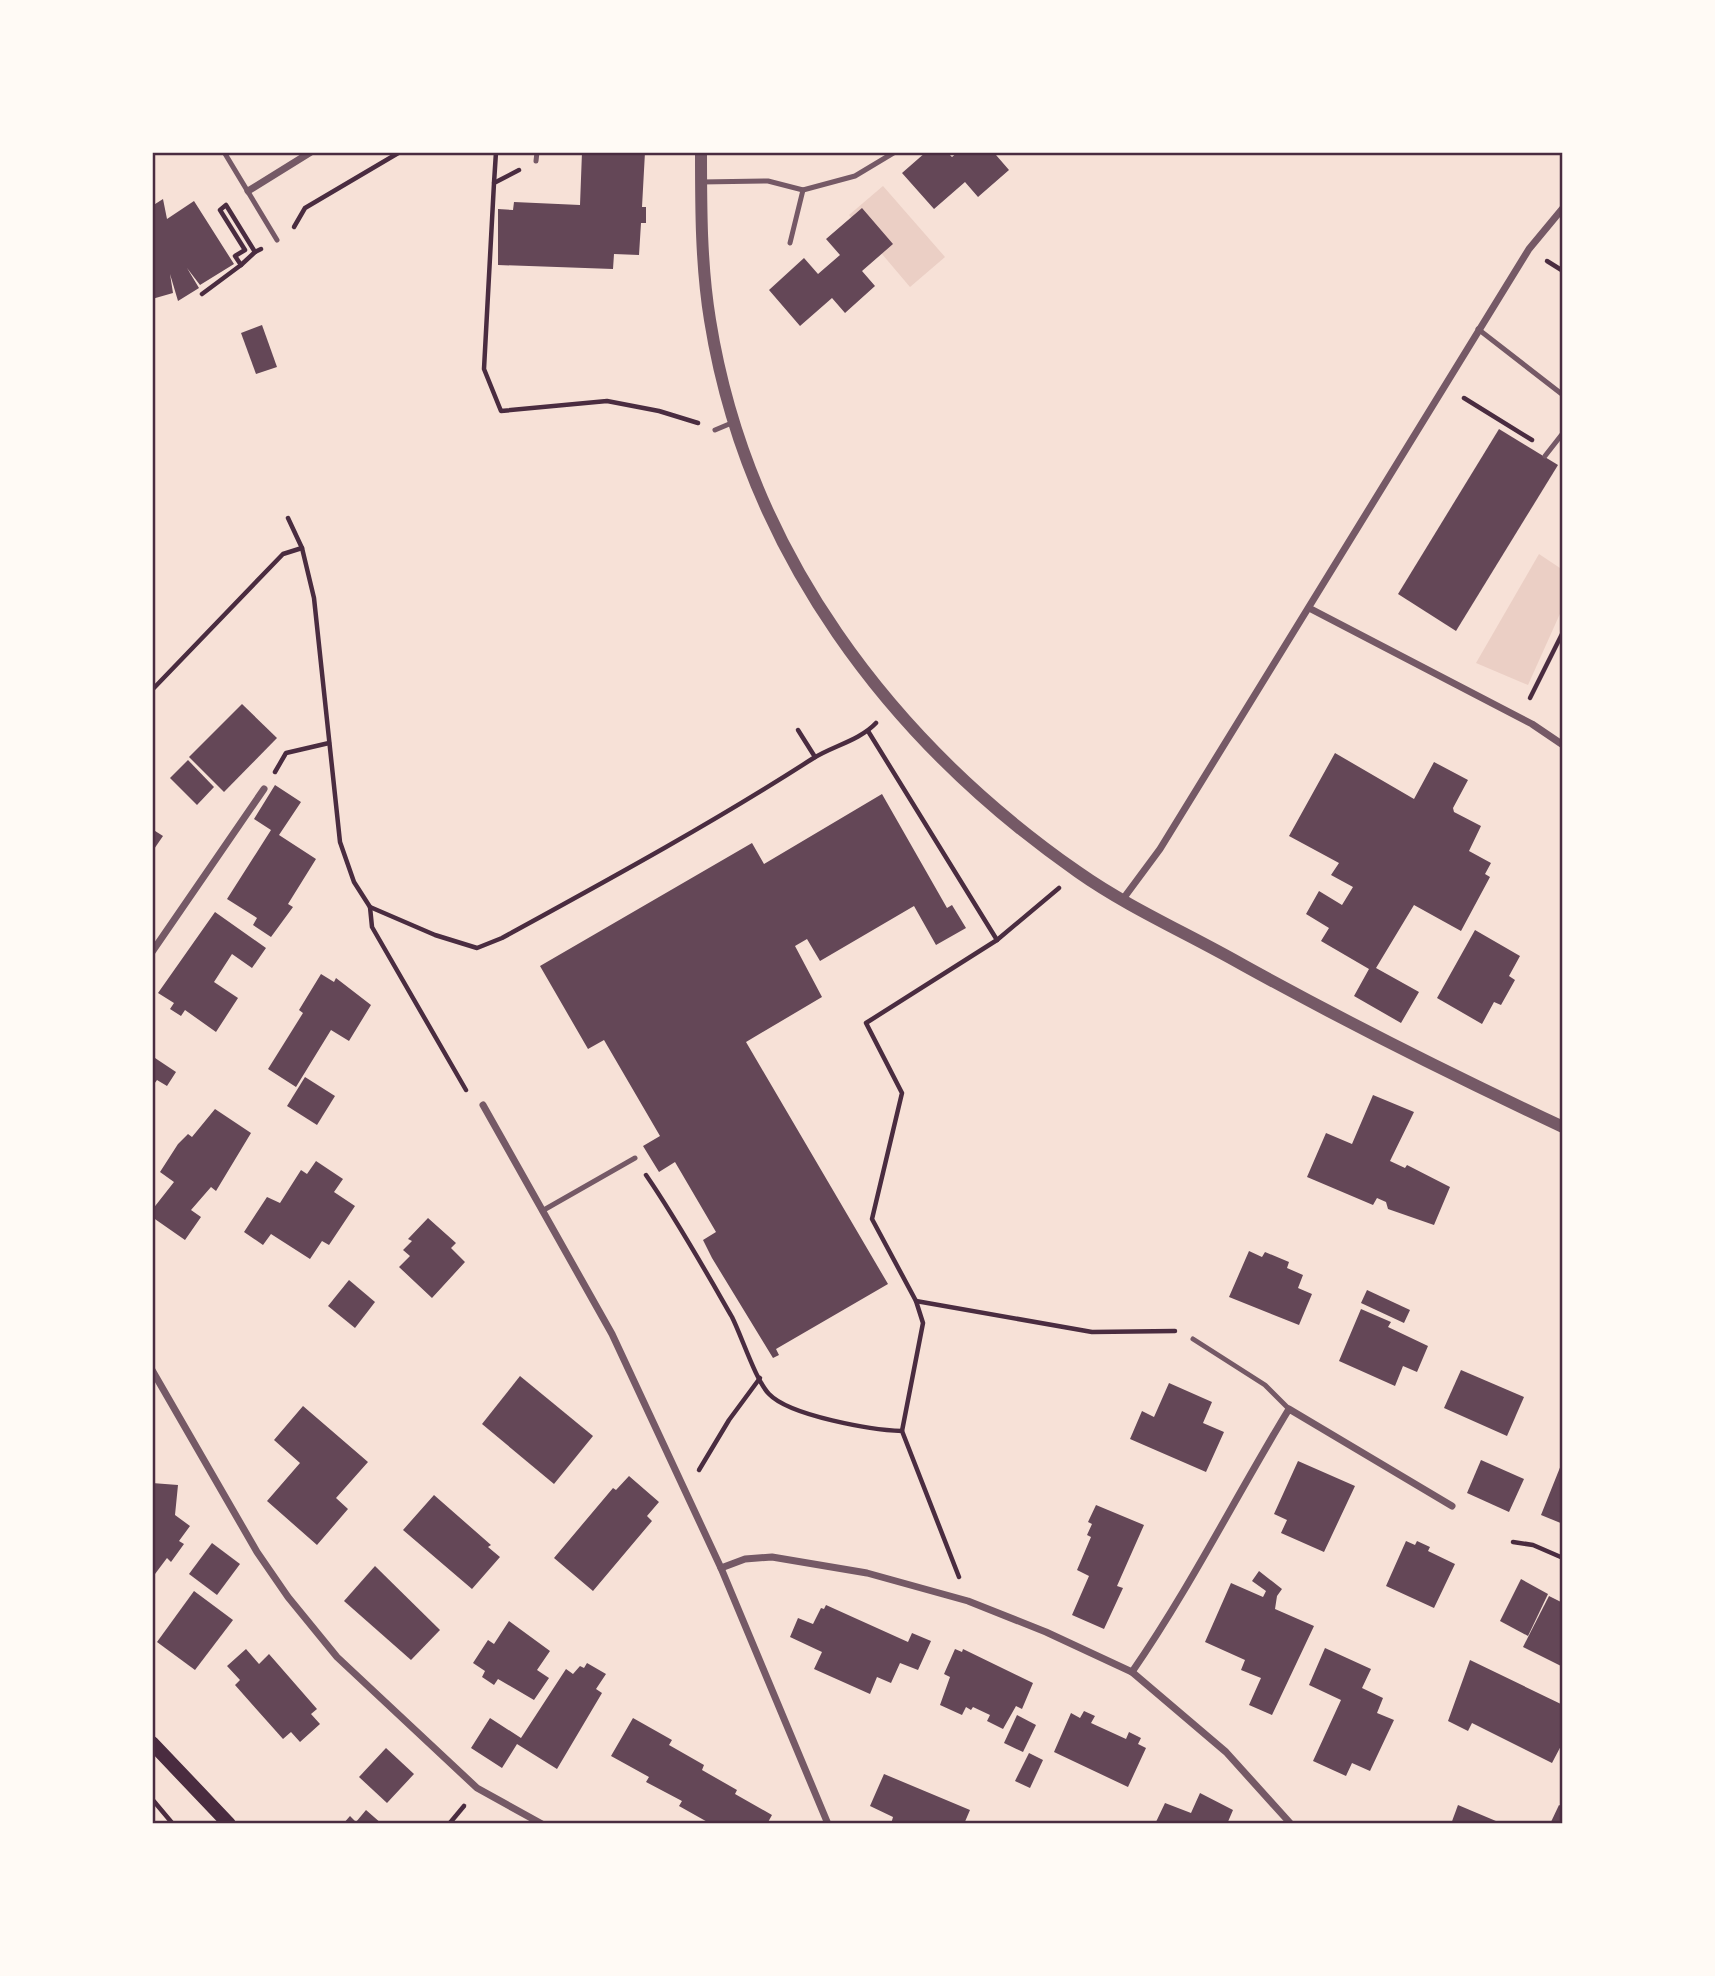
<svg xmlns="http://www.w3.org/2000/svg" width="1715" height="1976" font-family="'IBM Plex Sans',sans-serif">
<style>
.green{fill:#ebcfc5}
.building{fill:#644757}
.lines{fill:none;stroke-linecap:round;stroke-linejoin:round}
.path{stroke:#4a2c40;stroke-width:4.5}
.service{stroke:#755966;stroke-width:5}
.minor{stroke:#755966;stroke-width:7}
.tertiary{stroke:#755966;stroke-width:12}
.secondary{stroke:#4a2c40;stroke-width:14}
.neatline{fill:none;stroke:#4a2c40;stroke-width:2.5}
</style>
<rect width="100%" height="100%" fill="#f7e1d7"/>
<g class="green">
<polygon points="883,186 945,257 910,287 849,215"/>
<polygon points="1539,554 1563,570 1563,607 1528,685 1476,663"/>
</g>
<g class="building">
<polygon points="582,152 645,152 642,207 646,207 646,223 641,223 639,255 614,254 613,269 498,265 498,209 513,210 514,202 580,205"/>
<polygon points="926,152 947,152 952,157 958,152 999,152 996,155 1009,170 978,197 965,182 934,209 902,173"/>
<polygon points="163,199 167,219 194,201 234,264 200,285 187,268 199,288 178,301 170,274 173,293 152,299 152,206"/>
<polygon points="862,208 893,244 862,271 875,286 845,313 832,298 800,326 769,290 804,258 818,274 840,255 826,239"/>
<polygon points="262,325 277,367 256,374 241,333"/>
<polygon points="1499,429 1558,465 1456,631 1398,594"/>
<polygon points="242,704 277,738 224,792 189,757"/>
<polygon points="1335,753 1414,799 1434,762 1468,780 1453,808 1454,812 1481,826 1469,851 1491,863 1485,874 1490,877 1461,931 1414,905 1376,968 1419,992 1401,1023 1354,996 1369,969 1321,941 1329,928 1306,914 1319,891 1342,905 1353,887 1331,875 1339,863 1289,836"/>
<polygon points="188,760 214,787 197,805 170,778"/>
<polygon points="275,785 301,802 279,835 316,859 288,904 293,907 271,937 253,925 257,918 227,899 271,830 254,819"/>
<polygon points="882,794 947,908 952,905 966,928 936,945 914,906 820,961 807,939 795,946 822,997 746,1042 888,1284 776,1349 779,1355 773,1358 712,1258 703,1240 716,1232 675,1162 659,1172 643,1146 660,1136 604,1040 588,1049 540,966 752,843 764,864"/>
<polygon points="152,829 163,836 152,852"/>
<polygon points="215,912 266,948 252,968 232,954 214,982 238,998 216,1032 185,1010 181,1016 170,1009 174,1003 158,993"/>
<polygon points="1475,930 1520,956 1509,976 1515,980 1501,1005 1494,1002 1482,1024 1437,998"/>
<polygon points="321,974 334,982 336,978 371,1005 349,1041 331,1030 296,1087 268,1069 303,1013 299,1010"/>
<polygon points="152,1056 176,1072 167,1086 157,1080 152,1087"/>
<polygon points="305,1077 335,1096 317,1125 287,1106"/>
<polygon points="1373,1095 1414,1112 1390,1161 1405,1168 1407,1165 1450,1187 1434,1225 1388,1209 1386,1202 1377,1198 1373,1205 1307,1177 1326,1133 1352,1144"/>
<polygon points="215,1109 251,1133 216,1191 211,1187 191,1210 201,1217 185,1240 152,1217 152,1210 174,1182 160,1172 178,1144 188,1134 192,1137"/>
<polygon points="316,1161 343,1179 334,1192 355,1206 329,1245 322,1241 310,1259 271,1234 263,1245 244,1232 267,1197 280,1203 301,1170 307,1174"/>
<polygon points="428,1218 456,1243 451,1248 465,1262 432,1298 399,1267 410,1256 403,1250 412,1241 408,1239"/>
<polygon points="1249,1251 1262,1257 1265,1252 1289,1262 1287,1268 1303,1275 1298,1288 1312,1294 1299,1325 1229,1297"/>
<polygon points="349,1280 375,1302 355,1328 328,1306"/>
<polygon points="1367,1290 1410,1310 1404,1323 1361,1303"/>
<polygon points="1361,1309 1391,1322 1388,1327 1428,1346 1417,1372 1403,1366 1395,1386 1339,1361"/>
<polygon points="1461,1370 1524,1397 1507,1436 1444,1408"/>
<polygon points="520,1376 593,1436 554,1484 482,1424"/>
<polygon points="1169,1383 1212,1402 1203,1423 1224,1432 1206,1472 1130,1439 1142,1411 1154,1417"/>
<polygon points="303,1406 368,1462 336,1498 348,1509 317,1545 267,1501 300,1463 274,1440"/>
<polygon points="1481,1460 1524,1479 1509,1512 1467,1493"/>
<polygon points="1563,1460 1563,1524 1541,1515"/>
<polygon points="1298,1461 1355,1486 1324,1552 1281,1533 1287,1520 1274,1514"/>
<polygon points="629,1476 659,1502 647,1516 652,1521 593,1591 554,1558 613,1488 616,1490"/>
<polygon points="152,1483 178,1485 175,1515 190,1526 179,1541 184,1544 171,1562 167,1558 152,1578"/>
<polygon points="434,1495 491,1545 488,1547 500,1557 472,1589 403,1530"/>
<polygon points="1096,1505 1144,1525 1117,1586 1123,1588 1104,1629 1072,1615 1089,1576 1077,1570 1091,1537 1087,1535 1092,1524 1088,1522"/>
<polygon points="1406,1541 1415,1545 1417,1541 1430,1547 1428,1551 1455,1564 1434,1608 1386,1586"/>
<polygon points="212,1543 240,1564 217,1595 189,1574"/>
<polygon points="375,1566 440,1630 411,1660 344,1601"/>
<polygon points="1259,1571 1282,1589 1277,1596 1275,1609 1314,1626 1272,1715 1249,1705 1261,1678 1241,1670 1245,1660 1205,1642 1231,1583 1263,1597 1266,1591 1252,1581"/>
<polygon points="1521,1579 1548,1594 1528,1636 1500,1621"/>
<polygon points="194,1591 233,1620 195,1670 157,1642"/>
<polygon points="1549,1596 1563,1603 1563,1667 1523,1647"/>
<polygon points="826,1605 908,1642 912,1633 931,1641 918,1670 900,1663 891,1683 877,1677 870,1694 814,1669 822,1652 790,1637 798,1618 813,1624 821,1608 824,1609"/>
<polygon points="509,1621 550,1651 537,1670 549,1678 534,1700 498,1679 494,1685 482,1677 485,1671 473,1663 488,1640 494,1644"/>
<polygon points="1325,1648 1371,1669 1362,1688 1383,1698 1377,1713 1394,1720 1370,1771 1352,1763 1346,1776 1313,1761 1341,1700 1309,1685"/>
<polygon points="246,1649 259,1664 269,1654 317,1709 311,1714 320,1724 300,1742 291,1732 283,1739 235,1685 240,1680 227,1666"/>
<polygon points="955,1649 962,1652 963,1649 1033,1683 1022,1709 1016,1706 1003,1729 987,1721 990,1715 973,1707 971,1710 966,1707 962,1715 940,1705 950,1677 944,1674"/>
<polygon points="1470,1660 1563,1705 1563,1742 1552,1763 1472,1723 1468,1731 1448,1721"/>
<polygon points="587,1663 606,1674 596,1689 602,1693 557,1769 517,1744 502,1768 471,1748 490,1718 521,1738 566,1669 573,1674 580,1666 584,1668"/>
<polygon points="1084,1711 1095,1716 1091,1723 1126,1739 1129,1732 1141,1738 1138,1744 1146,1748 1128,1787 1054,1752 1071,1713 1080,1718"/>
<polygon points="1017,1715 1036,1725 1023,1752 1004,1743"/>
<polygon points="633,1718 672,1740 669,1745 704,1765 702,1770 737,1790 735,1794 772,1815 767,1824 711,1824 679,1806 682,1801 646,1782 649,1777 611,1756"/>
<polygon points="386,1748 414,1774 387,1803 359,1777"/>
<polygon points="1029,1753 1043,1760 1030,1788 1015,1781"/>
<polygon points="884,1774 970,1810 964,1824 891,1824 893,1817 870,1806"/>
<polygon points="1200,1793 1233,1810 1227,1824 1155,1824 1165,1803 1191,1813"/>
<polygon points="1458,1805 1503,1824 1451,1824"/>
<polygon points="1559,1805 1563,1807 1563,1824 1550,1824"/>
<polygon points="366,1810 382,1824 343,1824 350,1816 356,1822"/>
</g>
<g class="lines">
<g class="path">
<polyline points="519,170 494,183 484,369 501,411 607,401 659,411 698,423"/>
<polyline points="494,183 496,152"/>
<polyline points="294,227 305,208 400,152"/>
<polyline points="1547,261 1563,271"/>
<polyline points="241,265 255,252"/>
<polyline points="202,294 241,265 235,256 245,250 220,210 226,205 255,252 261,249"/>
<polyline points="1464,398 1532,440"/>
<path d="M288 518 302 548 314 598 340 842 354 882 370 907 435 935 477 948 502 938C606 881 711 824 812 759 832 746 859 741 876 723"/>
<polyline points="152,690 283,554 302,548"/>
<polyline points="1530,698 1563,632"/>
<polyline points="798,730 815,757"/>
<polyline points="868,731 997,940"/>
<polyline points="275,772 286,753 329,743"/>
<polyline points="370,907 372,927 466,1090"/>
<path d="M646 1175C677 1220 705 1270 732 1317 742 1337 756 1381 769 1394 790 1416 872 1430 902 1431L959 1577"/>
<polyline points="916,1301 1092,1332 1175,1331"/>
<polyline points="902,1431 923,1323 916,1301 872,1219 902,1093 866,1023 997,940 1059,888"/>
<polyline points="699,1470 729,1420 760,1378"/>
<polyline points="1513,1542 1533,1545 1563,1558"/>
<polyline points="152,1799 173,1824"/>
<polyline points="449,1824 464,1806"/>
</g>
<g class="service">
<polyline points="224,152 277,240"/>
<polyline points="536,161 537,152"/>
<polyline points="701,182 768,181 803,190 790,243"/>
<polyline points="803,190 855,176 895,152"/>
<polyline points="1478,329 1563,395"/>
<polyline points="715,430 734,422"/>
<polyline points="1545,456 1563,433"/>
<polyline points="542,1211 635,1158"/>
<polyline points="1193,1339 1265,1385 1289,1409"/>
</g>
<g class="minor">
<polyline points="248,191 311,152"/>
<polyline points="1309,608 1532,724 1563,745"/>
<polyline points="1123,899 1160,849 1529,249 1563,208"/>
<polyline points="152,952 264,789"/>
<polyline points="483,1105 612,1334 721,1568 828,1824"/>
<polyline points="152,1370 257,1552 288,1597 337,1657 477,1788 542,1824"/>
<polyline points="721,1568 745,1559 772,1557 867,1573 968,1601 1046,1632 1132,1672 1226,1752 1291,1824"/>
<path d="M1132 1672C1190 1588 1236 1496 1289 1409L1452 1506"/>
</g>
<path class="tertiary" d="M701 152C701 208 701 265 710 320 747 551 890 741 1078 872 1129 908 1189 934 1243 965 1348 1023 1454 1076 1563 1127"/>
<polyline class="secondary" points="152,1743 229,1824"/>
</g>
<rect width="1715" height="1976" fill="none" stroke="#fffaf5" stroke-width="308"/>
<rect x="154" y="154" width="1407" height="1668" class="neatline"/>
</svg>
